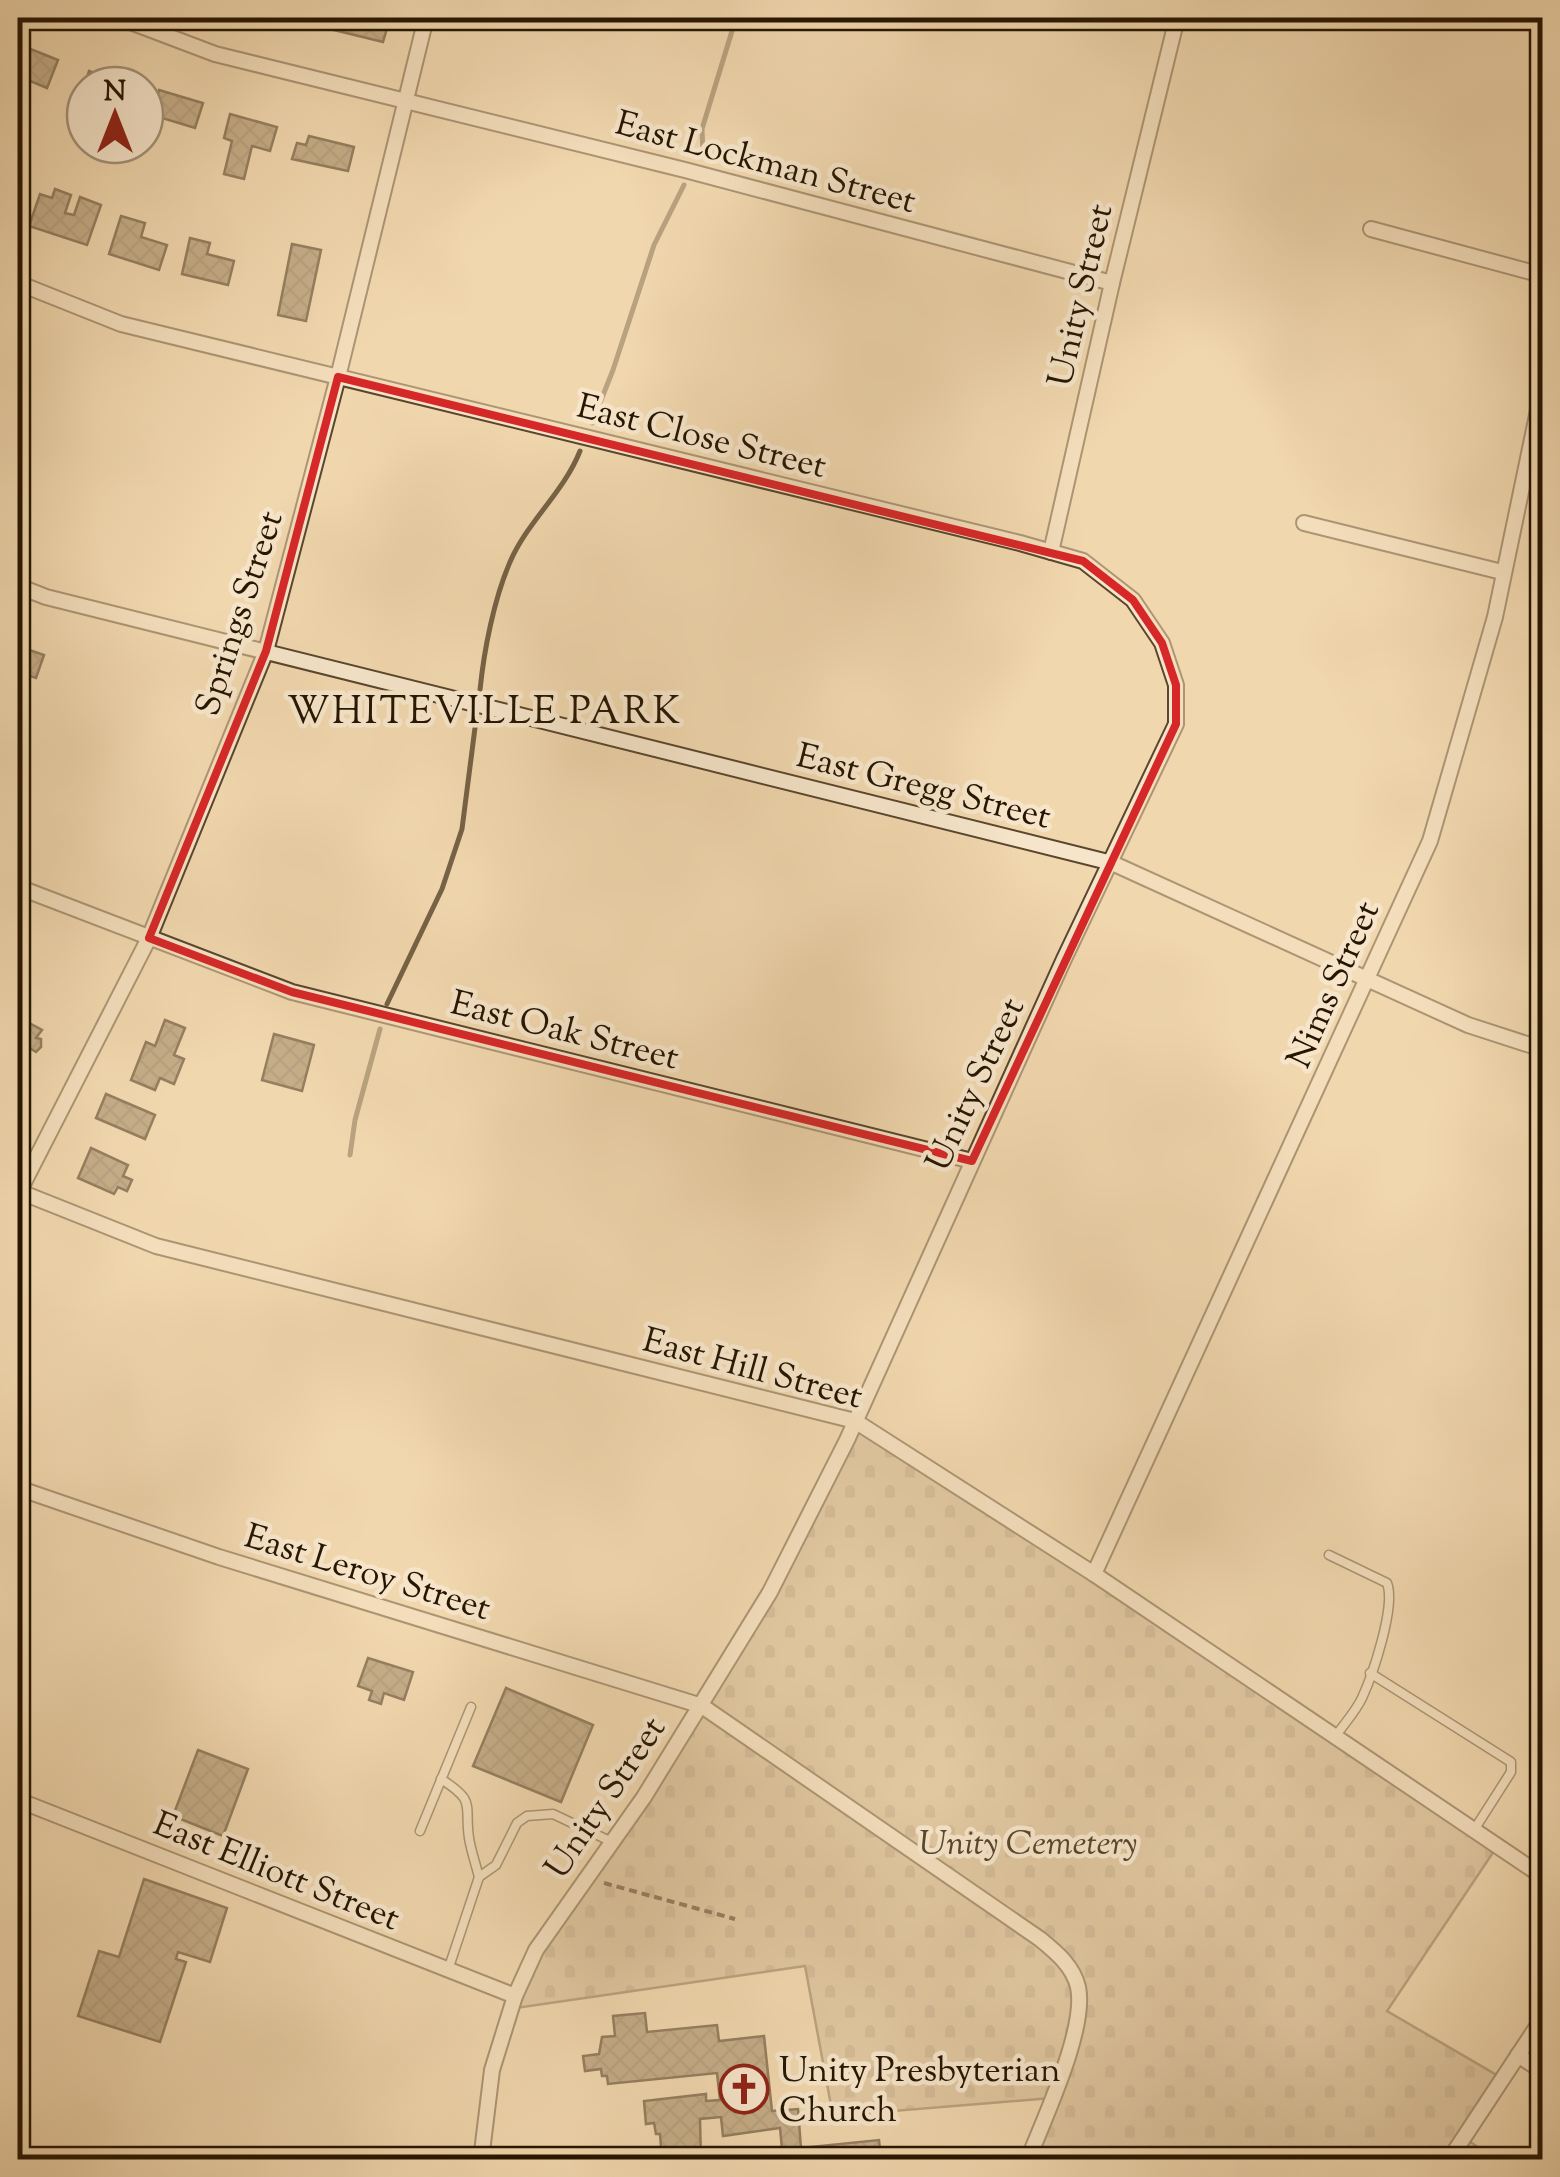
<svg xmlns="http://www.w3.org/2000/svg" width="1560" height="2177" font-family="'Sorts Mill Goudy',serif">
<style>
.cemetery{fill:url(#cemetery-stones);stroke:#7a6648;stroke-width:2.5}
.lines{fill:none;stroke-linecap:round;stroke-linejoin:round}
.stream{stroke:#766245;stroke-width:5}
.building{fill:url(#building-cross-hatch);stroke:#261500;stroke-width:2.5}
.lane-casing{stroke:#59462c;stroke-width:11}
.street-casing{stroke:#59462c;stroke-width:18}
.path{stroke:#261500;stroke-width:4;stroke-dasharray:8 5;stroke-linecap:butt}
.lane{stroke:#f6e5ca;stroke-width:8}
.street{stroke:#f6e5ca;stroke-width:14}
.marked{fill:none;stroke:#d62828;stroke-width:8;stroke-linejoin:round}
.labels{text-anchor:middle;stroke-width:9;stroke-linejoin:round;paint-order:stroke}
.street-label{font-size:35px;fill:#261500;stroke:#f6e5ca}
.park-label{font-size:35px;font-style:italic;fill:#58452b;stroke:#f6e5ca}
.poi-label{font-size:35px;fill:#261500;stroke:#f6e5ca;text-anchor:start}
.neighbourhood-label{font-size:38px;letter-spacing:2.5px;fill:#261500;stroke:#f6e5ca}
</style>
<defs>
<pattern id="cemetery-stones" width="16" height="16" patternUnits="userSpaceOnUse" patternTransform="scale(2.5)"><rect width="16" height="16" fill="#ceb690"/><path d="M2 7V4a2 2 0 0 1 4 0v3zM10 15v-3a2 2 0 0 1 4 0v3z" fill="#b19c7a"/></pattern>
<pattern id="building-cross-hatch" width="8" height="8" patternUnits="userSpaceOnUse" patternTransform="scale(2.5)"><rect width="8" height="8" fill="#907a5a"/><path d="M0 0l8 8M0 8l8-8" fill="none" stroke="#756348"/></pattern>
</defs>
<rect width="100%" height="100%" fill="#f1d7ae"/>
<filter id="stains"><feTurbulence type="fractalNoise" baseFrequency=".002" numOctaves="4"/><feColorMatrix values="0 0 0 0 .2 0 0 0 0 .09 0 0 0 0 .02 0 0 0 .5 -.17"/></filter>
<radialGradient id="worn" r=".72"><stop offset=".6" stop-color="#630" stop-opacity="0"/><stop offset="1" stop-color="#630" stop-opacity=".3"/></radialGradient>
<polygon class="cemetery" points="856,1426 872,1432 1496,1848 1387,2011 1500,2077 1461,2136 1496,2159 1224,2160 1200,2150 1197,2159 1031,2159 1052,2098 833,2116 805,1966 516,2008 539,1950 644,1803"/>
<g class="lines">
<g class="stream">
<polyline points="703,155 702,129 736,18"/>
<polyline points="592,423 613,370 654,245 684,185"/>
<path d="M480 690C484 650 494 599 510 562 527 522 564 492 580 451"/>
<polyline points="387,1004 442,889 462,829 476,720"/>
<polyline points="350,1155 355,1120 380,1029"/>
</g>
</g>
<g class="building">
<polygon points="329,18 390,18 383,42 326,28"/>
<polygon points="18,44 58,60 47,88 18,76"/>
<polygon points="89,71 128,85 85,85 85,100 80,98"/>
<polygon points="159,90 203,103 195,128 152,115"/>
<polygon points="230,114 277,127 270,151 252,146 244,179 224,174 232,141 224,138"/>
<polygon points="309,136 354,147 348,171 292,159 297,143 306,145"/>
<polygon points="55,189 71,195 65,213 74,215 80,197 101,205 87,245 29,226 40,194 52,198"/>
<polygon points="121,216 145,223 141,237 167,245 159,270 109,254"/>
<polygon points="190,238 210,243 207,254 234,261 228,285 182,274"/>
<polygon points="292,244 321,250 306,321 278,315"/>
<polygon points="18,646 44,655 36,678 18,672"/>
<polygon points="18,1017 42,1030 36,1038 41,1039 41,1047 36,1052 31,1049 26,1056 18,1053"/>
<polygon points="165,1020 185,1028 174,1055 184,1059 174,1084 160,1078 155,1090 131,1080 146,1042 155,1046"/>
<polygon points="274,1034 314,1045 302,1091 262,1080"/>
<polygon points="106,1094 155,1115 145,1139 96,1118"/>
<polygon points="91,1148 128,1165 123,1176 132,1180 127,1191 118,1187 114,1194 78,1178"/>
<polygon points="368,1658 413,1672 404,1700 384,1693 381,1704 369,1700 372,1691 358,1686"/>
<polygon points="506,1688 593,1725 561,1802 473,1766"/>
<polygon points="198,1750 248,1769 223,1836 173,1816"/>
<polygon points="144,1879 227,1908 210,1962 178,1952 176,1959 186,1962 160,2042 78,2016 99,1951 119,1957"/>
<polygon points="645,2013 647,2032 717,2025 719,2041 764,2036 772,2111 798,2109 801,2148 879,2140 881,2159 885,2160 783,2160 780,2128 723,2136 721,2117 700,2119 701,2160 662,2160 660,2134 656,2134 654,2123 646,2124 644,2101 706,2094 706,2101 720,2100 717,2073 608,2084 607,2076 602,2076 601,2069 585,2071 583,2056 599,2054 602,2037 615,2036 613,2016"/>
</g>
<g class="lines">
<g class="lane-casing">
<g id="lane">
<path d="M1329 1555 1387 1583C1396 1606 1373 1674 1362 1698 1356 1711 1344 1724 1335 1737"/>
<polyline points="1370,1673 1511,1762 1511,1772 1474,1830"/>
<path d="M441 1779C477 1802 464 1804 469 1838 471 1851 476 1865 479 1877"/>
<polyline points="420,1831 471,1707"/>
<polyline points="448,1970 479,1877 496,1865 517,1823 527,1816 553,1814 612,1842"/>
</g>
</g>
<g class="street-casing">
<g id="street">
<polyline points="120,18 215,54 685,170 1112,283"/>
<polyline points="1371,229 1542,275"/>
<polyline points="18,283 121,324 1020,543 1083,561 1133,600 1162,643 1176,685 1176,724 1064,959 847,1440 770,1592 644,1797 536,1950 515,1996 492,2070 481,2160"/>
<polyline points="1304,523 1502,572"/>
<polyline points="1051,552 1112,283 1177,18"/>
<polyline points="18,586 46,597 1112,863 1468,1025 1542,1049"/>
<polyline points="18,887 292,992 972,1161"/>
<polyline points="18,1191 156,1246 855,1421 1094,1574 1542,1876"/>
<polyline points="18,1194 149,938 266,651 338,377 426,18"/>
<path d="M18 1488 219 1557 702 1706 1040 1939C1056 1952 1073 1966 1078 1987 1087 2029 1044 2118 1028 2160"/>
<polyline points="1094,1574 1430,841 1495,617 1542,391"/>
<polyline points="18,1800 515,1996"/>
<polyline points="1518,2055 1542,2071"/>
<polyline points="1449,2160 1542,2019"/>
</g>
</g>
<polyline class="path" points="604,1883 735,1919"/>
<use href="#lane" class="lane"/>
<use href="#street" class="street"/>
</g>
<path d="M0 0H1560V2177H0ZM338 377 1083 561 1133 600 1162 643 1176 685V724L972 1161 292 992 149 938 266 651Z" fill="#f1d7ae" fill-opacity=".55" fill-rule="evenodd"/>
<path class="marked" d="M338 377 1083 561 1133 600 1162 643 1176 685V724L972 1161 292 992 149 938 266 651Z"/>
<defs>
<g id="church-ring" transform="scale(2.5)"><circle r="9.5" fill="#f6e5ca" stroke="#8f2418" stroke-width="1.5"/><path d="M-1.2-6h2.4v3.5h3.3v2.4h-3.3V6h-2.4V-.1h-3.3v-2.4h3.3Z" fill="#8f2418"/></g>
</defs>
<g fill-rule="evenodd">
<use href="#church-ring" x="744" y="2089"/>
</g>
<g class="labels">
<g class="street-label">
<text transform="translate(766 161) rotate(15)" y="12">East Lockman Street</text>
<text transform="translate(1079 295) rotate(-77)" y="12">Unity Street</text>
<text transform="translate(702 435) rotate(14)" y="12">East Close Street</text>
<text transform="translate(238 613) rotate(-72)" y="12">Springs Street</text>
<text transform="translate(924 785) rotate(14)" y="12">East Gregg Street</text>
<text transform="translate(1332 984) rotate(-66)" y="12">Nims Street</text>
<text transform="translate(565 1029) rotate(14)" y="12">East Oak Street</text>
<text transform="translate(974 1084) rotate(-65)" y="12">Unity Street</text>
<text transform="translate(753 1367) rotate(15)" y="12">East Hill Street</text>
<text transform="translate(368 1571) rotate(17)" y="12">East Leroy Street</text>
<text transform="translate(604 1797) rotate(-56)" y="12">Unity Street</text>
<text transform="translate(277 1870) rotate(22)" y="12">East Elliott Street</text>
</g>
<g class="park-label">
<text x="1028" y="1854">Unity Cemetery</text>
</g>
<g class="poi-label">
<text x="779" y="2081">Unity Presbyterian<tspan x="779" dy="40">Church</tspan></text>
</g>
<g class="neighbourhood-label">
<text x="485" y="723">WHITEVILLE PARK</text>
</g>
</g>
<rect width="1560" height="2177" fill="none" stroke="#f1d7ae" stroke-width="60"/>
<rect x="20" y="20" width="1520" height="2137" fill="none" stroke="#261500" stroke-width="5"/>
<rect x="30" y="30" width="1500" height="2117" fill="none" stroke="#261500" stroke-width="2.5"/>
<g transform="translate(115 115)"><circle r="48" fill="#f6e5ca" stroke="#a39279" stroke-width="2.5"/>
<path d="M0-8L18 38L0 25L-18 38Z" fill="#8f2418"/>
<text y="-15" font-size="28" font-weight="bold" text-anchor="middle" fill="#261500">N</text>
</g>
<rect width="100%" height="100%" filter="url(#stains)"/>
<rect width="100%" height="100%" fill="url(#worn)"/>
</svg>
